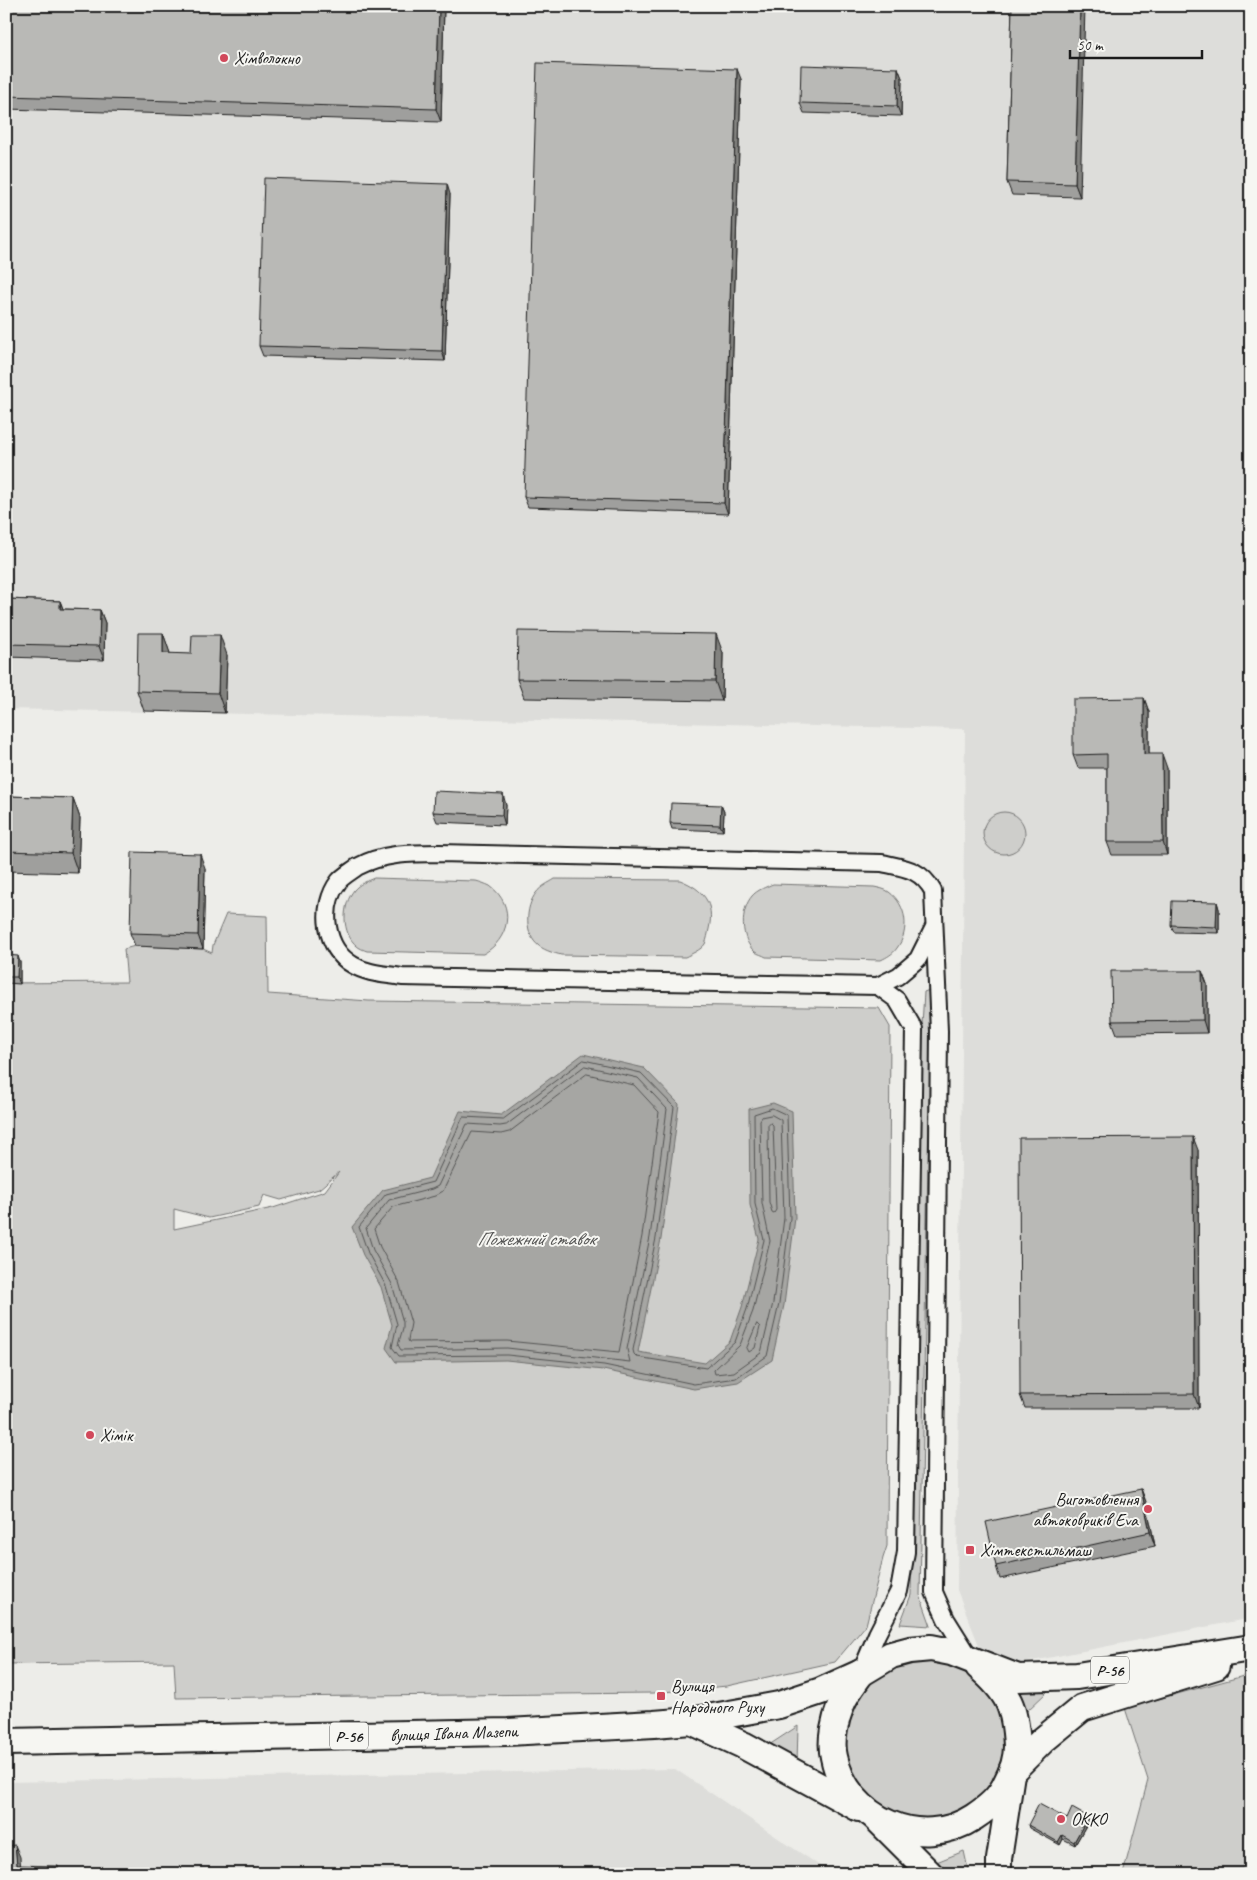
<svg xmlns="http://www.w3.org/2000/svg" width="1257" height="1880" font-family="Caveat,sans-serif">
<style>
.built{fill:#ddddda}
.green{fill:#cececb;stroke:#757574;fill-rule:evenodd}
.water{fill:#a6a6a3;stroke:#6f6f6d}
.lines{fill:none;stroke-linecap:round;stroke-linejoin:round}
.shore{stroke:#535352;stroke-width:1}
.street-casing{stroke:#1c1c1c;stroke-width:20}
.secondary-casing{stroke:#1c1c1c;stroke-width:28}
.primary-casing{stroke:#1c1c1c;stroke-width:30}
.street{stroke:#f6f6f2;stroke-width:16}
.secondary{stroke:#f6f6f2;stroke-width:24}
.primary{stroke:#f6f6f2;stroke-width:26}
.wall{fill:#9f9f9d;stroke:#1c1c1c}
.shaded-wall{fill:#82827f;stroke:#1c1c1c}
.building{fill:#b9b9b6;stroke:#1c1c1c}
.poi-dot{fill:#d1495b;stroke:#f6f6f2;stroke-width:2}
.labels{text-anchor:middle;stroke-width:4;stroke-linejoin:round;paint-order:stroke}
.shield{fill:#f6f6f2;stroke:#5d5d5c;stroke-width:1}
.shield-label{font-size:16px;font-weight:bold;fill:#1c1c1c}
.poi-label{font-size:18px;fill:#1c1c1c;stroke:#f6f6f2;text-anchor:start}
.street-label{font-size:18px;fill:#1c1c1c;stroke:#f6f6f2}
.water-label{font-size:19px;font-style:italic;fill:#535352;stroke:#f6f6f2}
</style>
<rect width="100%" height="100%" fill="#edede9"/>
<filter id="ink" filterUnits="userSpaceOnUse"><feTurbulence type="fractalNoise" baseFrequency=".02" numOctaves="2"/><feDisplacementMap in="SourceGraphic" scale="10" xChannelSelector="R" yChannelSelector="G"/><feConvolveMatrix kernelMatrix="1 2 1 2 8 2 1 2 1" color-interpolation-filters="sRGB"/></filter>
<g filter="url(#ink)">
<g class="built">
<polygon points="6,6 1251,6 1251,1618 1022,1663 980,1648 957,1590 965,729 6,709"/>
<polygon points="675,1769 832,1874 6,1874 6,1782"/>
</g>
<g class="green">
<circle cx="1004" cy="833" r="21"/>
<path d="M374 878 476 881C480 882 486 884 490 886 517 906 509 940 483 954L367 951C364 950 359 948 357 946 341 933 342 905 354 890 359 884 367 881 374 878Z"/>
<path d="M555 879 680 880C703 889 715 903 709 929 708 933 707 940 705 944 701 950 691 954 685 957L561 955C554 953 546 951 539 946 524 935 525 907 536 893 541 886 549 883 555 879Z"/>
<path d="M773 884 874 887C879 888 885 889 889 892 907 905 910 931 897 948 893 954 887 957 881 960L766 957C763 955 758 954 755 952 740 939 740 910 752 896 757 890 766 887 773 884Z"/>
<path d="M226 914 267 916 268 994 369 1001 879 1008 890 1027 887 1546 883 1558 866 1625 835 1662 727 1686 653 1693 176 1698 174 1662 6 1664V983L127 982 124 949 135 946 203 949 212 953 213 945ZM339 1172 325 1191 273 1208 174 1229V1209L209 1218 259 1207 264 1195 281 1200 319 1189Z"/>
<polygon points="929,990 931,998 920,1595 931,1626 900,1624 911,1595 922,1025 924,992"/>
<circle cx="926" cy="1740" r="80"/>
<polygon points="1251,1674 1251,1874 1123,1874 1148,1780 1125,1708"/>
<polygon points="1015,1688 1047,1692 1027,1711"/>
<polygon points="798,1726 797,1764 769,1745"/>
<polygon points="964,1851 969,1874 949,1874 934,1863"/>
</g>
<polygon class="water" points="583,1054 644,1068 679,1104 661,1239 638,1352 705,1363 730,1341 742,1307 759,1239 750,1205 749,1109 773,1103 792,1111 795,1218 784,1305 772,1360 738,1382 694,1389 603,1370 506,1360 396,1362 386,1348 392,1325 381,1287 363,1255 352,1227 383,1190 430,1178 460,1111 501,1115"/>
<g class="lines">
<g class="shore">
<polygon points="584,1060 641,1073 674,1107 656,1238 633,1350 634,1354 637,1357 706,1368 735,1342 747,1309 764,1240 755,1204 754,1114 772,1108 787,1115 790,1218 779,1304 767,1356 736,1378 694,1384 604,1365 507,1355 399,1356 392,1347 397,1324 386,1286 368,1253 359,1227 386,1194 433,1182 463,1117 503,1119"/>
<polygon points="585,1066 638,1078 667,1109 650,1237 627,1349 630,1362 507,1348 401,1350 398,1345 403,1328 403,1322 392,1284 373,1250 366,1228 389,1200 432,1189 438,1186 467,1124 500,1126 506,1125"/>
<polygon points="587,1074 634,1085 659,1112 642,1236 619,1352 507,1341 409,1342 408,1340 411,1323 399,1282 380,1247 374,1229 393,1207 435,1196 443,1191 472,1132 501,1134 509,1132"/>
<polygon points="772,1115 781,1120 784,1218 773,1303 761,1353 734,1372 715,1374 714,1370 740,1345 753,1311 770,1241 762,1203 760,1120 762,1117"/>
<polygon points="771,1123 773,1125 776,1210 774,1213 772,1212 769,1202 768,1126"/>
<polygon points="757,1324 760,1327 755,1348 749,1352 747,1348"/>
</g>
<g class="street-casing">
<g id="street">
<polyline points="878,986 898,976 918,959 933,929"/>
<path d="M861 1672 877 1634 899 1591 906 1552 914 1029 897 1000 878 986 402 977C386 974 368 974 353 965 325 949 319 907 339 881 343 876 352 871 357 867 383 853 411 853 439 853L882 863C905 868 921 869 933 891L939 1031 934 1592 946 1619 971 1659"/>
</g>
</g>
<g class="secondary-casing">
<g id="secondary">
<polyline points="874,1817 931,1874"/>
<polyline points="999,1874 999,1859 1012,1774"/>
</g>
</g>
<g class="primary-casing">
<g id="primary">
<path d="M861 1673C854 1683 845 1694 841 1705 835 1720 830 1741 834 1757 847 1820 921 1852 974 1817 989 1807 1000 1798 1007 1782 1013 1771 1017 1759 1017 1746 1015 1707 1009 1693 979 1667"/>
<polyline points="691,1721 743,1745 859,1808"/>
<polyline points="6,1742 508,1732 654,1724 691,1721 779,1705 821,1691 861,1673 891,1655 910,1650 931,1648 951,1652 1018,1678 1077,1676 1251,1648"/>
<polyline points="1012,1771 1043,1740 1082,1708 1216,1666"/>
</g>
</g>
<use href="#street" class="street"/>
<use href="#secondary" class="secondary"/>
<use href="#primary" class="primary"/>
</g>
<g class="wall">
<polygon points="6,6 444,6 441,122 6,109"/>
<polygon points="1012,6 1080,197 1012,195 1007,182"/>
<polygon points="898,68 902,78 901,116 804,113 800,103"/>
<polygon points="741,79 728,514 528,507 524,497"/>
<polygon points="450,194 445,361 263,356 259,346"/>
<polygon points="6,599 60,601 63,609 100,610 105,623 104,660 6,657"/>
<polygon points="163,633 170,654 227,655 225,713 144,711 137,691"/>
<polygon points="723,653 722,701 524,698 517,679"/>
<polygon points="1144,698 1149,712 1149,754 1167,768 1167,855 1112,855 1107,842 1107,768 1078,768 1073,755"/>
<polygon points="6,796 73,798 80,818 78,873 6,871"/>
<polygon points="506,805 505,825 437,822 433,812"/>
<polygon points="721,805 724,812 723,831 672,829 670,823"/>
<polygon points="205,868 203,949 135,946 130,933"/>
<polygon points="1217,902 1219,909 1219,933 1174,932 1171,925"/>
<polygon points="6,955 20,962 20,984 6,983"/>
<polygon points="1202,971 1207,984 1207,1033 1117,1034 1112,1021"/>
<polygon points="1198,1150 1199,1408 1025,1408 1020,1395"/>
<polygon points="1141,1489 1146,1502 1155,1546 1000,1579 996,1566"/>
<polygon points="1067,1819 1089,1820 1075,1845 1063,1839 1060,1845 1029,1828 1028,1825"/>
</g>
<g class="shaded-wall">
<polygon points="439,6 444,6 441,122 436,109"/>
<polygon points="1080,6 1085,6 1080,197 1075,184"/>
<polygon points="898,68 902,78 901,116 897,106"/>
<polygon points="737,69 741,79 728,514 724,503"/>
<polygon points="447,184 450,194 445,361 442,351"/>
<polygon points="60,601 65,614 60,609"/>
<polygon points="100,610 105,623 104,660 99,646"/>
<polygon points="163,633 170,653 170,673 163,653"/>
<polygon points="716,634 723,653 722,701 715,681"/>
<polygon points="220,635 227,655 225,713 218,693"/>
<polygon points="1144,698 1149,712 1149,768 1144,754"/>
<polygon points="1162,754 1167,768 1167,855 1163,842"/>
<polygon points="503,794 506,805 505,825 502,815"/>
<polygon points="73,798 80,818 78,873 71,853"/>
<polygon points="721,805 724,812 723,831 720,825"/>
<polygon points="200,854 205,868 203,949 198,935"/>
<polygon points="1217,902 1219,909 1219,933 1216,927"/>
<polygon points="18,956 20,962 20,984 17,977"/>
<polygon points="1202,971 1207,984 1207,1033 1203,1020"/>
<polygon points="1193,1137 1198,1150 1199,1408 1194,1394"/>
<polygon points="1141,1489 1146,1502 1155,1546 1150,1532"/>
<polygon points="1088,1817 1089,1820 1075,1845 1074,1842"/>
<polygon points="1062,1835 1063,1839 1060,1845 1058,1842"/>
<polygon points="15,1845 20,1857 21,1874 17,1865"/>
</g>
<g class="building">
<polygon points="6,6 439,6 436,109 6,96"/>
<polygon points="1012,6 1080,6 1075,184 1007,182"/>
<polygon points="537,63 737,69 724,503 524,497"/>
<polygon points="801,65 898,68 897,106 800,103"/>
<polygon points="264,178 447,184 442,351 259,346"/>
<polygon points="6,599 60,601 60,609 100,610 99,646 6,644"/>
<polygon points="518,631 716,634 715,681 517,679"/>
<polygon points="138,633 163,633 163,653 191,654 192,635 220,635 218,693 137,691"/>
<polygon points="1144,698 1144,754 1162,754 1163,842 1107,842 1107,754 1073,755 1073,699"/>
<polygon points="434,791 503,794 502,815 433,812"/>
<polygon points="6,796 73,798 71,853 6,851"/>
<polygon points="671,803 721,805 720,825 670,823"/>
<polygon points="132,852 200,854 198,935 130,933"/>
<polygon points="1172,901 1217,902 1216,927 1171,925"/>
<polygon points="6,955 18,956 17,977 6,977"/>
<polygon points="1111,971 1202,971 1203,1020 1112,1021"/>
<polygon points="1193,1137 1194,1394 1020,1395 1019,1138"/>
<polygon points="1141,1489 1150,1532 996,1566 986,1522"/>
<polygon points="1039,1804 1067,1819 1072,1808 1088,1817 1074,1842 1062,1835 1058,1842 1028,1825"/>
<polygon points="15,1845 17,1865 58,1866 58,1874 6,1874 6,1846"/>
</g>
</g>
<g class="poi-dot">
<circle cx="224" cy="58" r="5"/>
<circle cx="90" cy="1435" r="5"/>
<circle cx="1148" cy="1509" r="5"/>
<rect x="965" y="1545" width="10" height="10" rx="2.5"/>
<rect x="656" y="1691" width="10" height="10" rx="2.5"/>
<circle cx="1061" cy="1819" r="5"/>
</g>
<g class="labels">
<g class="shield">
<rect x="1091" y="1656.5" width="38" height="27" rx="4"/>
<rect x="330" y="1722.5" width="38" height="27" rx="4"/>
</g>
<g class="shield-label">
<text x="1110" y="1676">Р-56</text>
<text x="349" y="1742">Р-56</text>
</g>
<g class="poi-label">
<text x="234" y="64">Хімволокно</text>
<text x="100" y="1441">Хімік</text>
<text x="1138" y="1505" text-anchor="end">Виготовлення<tspan x="1138" dy="21">автоковриків Eva</tspan></text>
<text x="980" y="1556">Хімтекстильмаш</text>
<text x="671" y="1692">Вулиця<tspan x="671" dy="21">Народного Руху</tspan></text>
<text x="1071" y="1825">ОККО</text>
</g>
<g class="street-label">
<text transform="translate(454 1733) rotate(-2)" y="6">вулиця Івана Мазепи</text>
</g>
<g class="water-label">
<text x="536" y="1245">Пожежний ставок</text>
</g>
</g>
<rect width="1257" height="1880" fill="none" stroke="#f6f6f2" stroke-width="25"/>
<rect x="12" y="12" width="1232" height="1855" fill="none" stroke="#1c1c1c" stroke-width="2" filter="url(#ink)"/>
<path d="M1070 50v8h132v-8" fill="none" stroke="#1c1c1c" stroke-width="2.5"/>
<text x="1077" y="50" font-size="15" fill="#1c1c1c" stroke="#f6f6f2" stroke-width="4" paint-order="stroke">50 m</text>
</svg>
